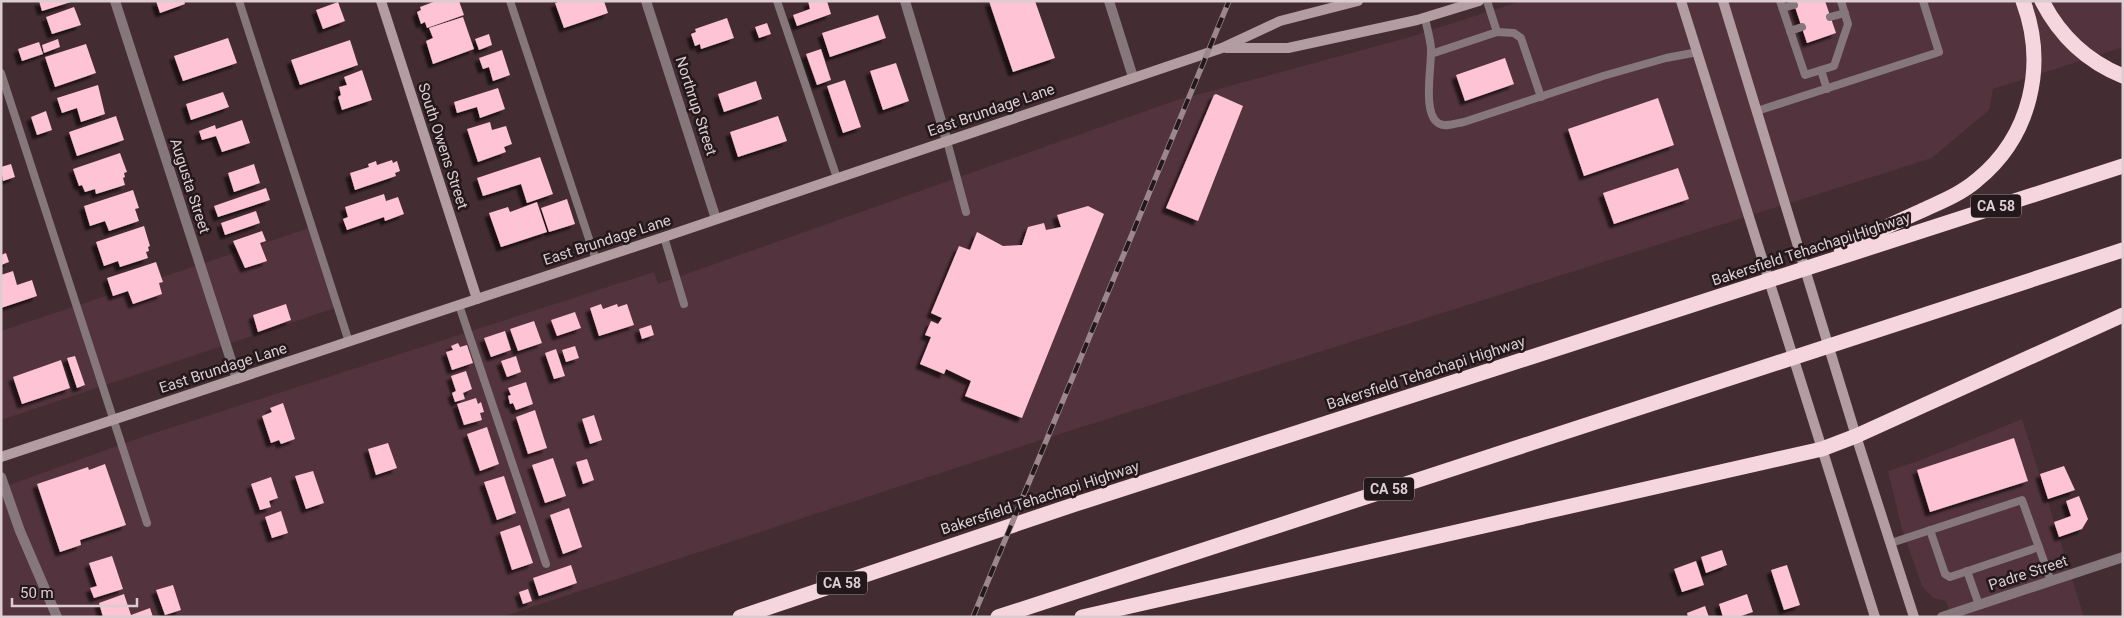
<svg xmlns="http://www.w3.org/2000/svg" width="2124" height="618" font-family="Roboto,sans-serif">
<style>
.built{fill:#53333d}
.building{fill:#fec3d5;filter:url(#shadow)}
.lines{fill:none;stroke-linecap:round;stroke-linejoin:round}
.lane{stroke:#85777b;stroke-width:8}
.street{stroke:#85777b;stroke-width:10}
.secondary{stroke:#b29da3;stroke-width:10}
.highway{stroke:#f5d5de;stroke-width:15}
.rail-casing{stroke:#9b878d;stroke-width:5.5}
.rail{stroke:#23181b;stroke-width:4;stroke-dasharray:11;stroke-linecap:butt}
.labels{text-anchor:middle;stroke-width:5;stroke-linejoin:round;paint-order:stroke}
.shield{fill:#23181b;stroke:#a5969a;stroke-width:1}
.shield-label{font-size:14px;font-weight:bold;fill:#ddccd1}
.street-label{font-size:15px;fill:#ddccd1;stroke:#23181b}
</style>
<defs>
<filter id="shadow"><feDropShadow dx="-4.5" dy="4.5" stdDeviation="1" flood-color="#0009"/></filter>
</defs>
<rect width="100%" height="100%" fill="#442c33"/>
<g class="built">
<polygon points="1521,1 2123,1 2123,47 1993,89 1989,110 1932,158 1050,437 501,617 1,617 1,488 142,437 654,272 658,284 1174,101 1410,37"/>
<polygon points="312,227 338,307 1,420 1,331"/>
<polygon points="2022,419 2084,617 1951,617 1946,601 1933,598 1922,586 1902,529 1888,471 1921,460"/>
</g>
<g class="building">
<polygon points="39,1 71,1 71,2 42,11"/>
<polygon points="156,1 184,1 185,4 160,13"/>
<polygon points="436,1 459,1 464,15 427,28 425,22 421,24 417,12 421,10 420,7"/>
<polygon points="561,1 604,1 608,13 564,28 555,3"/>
<polygon points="808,1 827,1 831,14 797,26 793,15 810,9"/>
<polygon points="989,1 1035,1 1055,58 1013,72"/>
<polygon points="1793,1 1825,1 1836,33 1807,43"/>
<polygon points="338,2 345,21 323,29 316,10"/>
<polygon points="74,7 81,25 52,34 46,17"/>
<polygon points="878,15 886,38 830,57 822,33"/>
<polygon points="463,17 474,49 433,64 426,41 433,38 429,28"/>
<polygon points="727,18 734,38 701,49 700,44 695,46 691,34 696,32 695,29"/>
<polygon points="767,23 771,34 759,38 755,27"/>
<polygon points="489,34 492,45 479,50 475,39"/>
<polygon points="228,38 237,63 183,81 174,56"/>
<polygon points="58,39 60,47 44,53 42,45"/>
<polygon points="350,40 358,65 300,85 291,60"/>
<polygon points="39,42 43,54 22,61 18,49"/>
<polygon points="86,44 96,73 55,87 45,57"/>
<polygon points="821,49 831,80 817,85 806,54"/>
<polygon points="502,50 510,75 493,81 489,67 483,69 479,58"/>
<polygon points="1505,58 1514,84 1465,101 1456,75"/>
<polygon points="896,63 909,101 883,110 870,71"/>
<polygon points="362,70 372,100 342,110 338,97 341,95 339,87 347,85 344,77"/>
<polygon points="845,80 861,127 843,133 827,86"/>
<polygon points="756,81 762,99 724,112 718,94"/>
<polygon points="98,85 105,114 81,122 77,108 62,113 57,98"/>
<polygon points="498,88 505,109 480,118 477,107 457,113 454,102"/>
<polygon points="223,92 229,107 191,120 186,104"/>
<polygon points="1216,94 1243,106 1198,221 1166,208 1214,95"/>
<polygon points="1658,98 1674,145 1584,176 1568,129"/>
<polygon points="46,111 52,130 37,135 31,117"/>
<polygon points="116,116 124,140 77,156 69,132"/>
<polygon points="778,116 787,141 738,157 730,132"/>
<polygon points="242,120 250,143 222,152 216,136 202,140 199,131 215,125 216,129"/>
<polygon points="490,122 492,130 506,126 512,144 504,147 506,152 478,162 467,129"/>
<polygon points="120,153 127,172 124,173 125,177 123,178 125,185 96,194 95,189 85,192 82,185 79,186 73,169"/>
<polygon points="540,157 553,194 527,203 521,184 483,196 477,178"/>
<polygon points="392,160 393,163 397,161 400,171 395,173 396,176 355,190 350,173 369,167 368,164 376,161 377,165"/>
<polygon points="11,164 15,177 3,181 1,167"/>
<polygon points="254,164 260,183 234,192 228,173"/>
<polygon points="1678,168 1689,199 1614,224 1603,193"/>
<polygon points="266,188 270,200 218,217 214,206"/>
<polygon points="133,190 139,208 135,209 139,221 109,231 105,221 90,226 84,206"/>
<polygon points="384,194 386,201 398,197 404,214 385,221 384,217 347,230 343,219 348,217 345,207"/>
<polygon points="567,199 575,224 549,232 541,208"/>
<polygon points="537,202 547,232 501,247 489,213 508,207 510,212"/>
<polygon points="1088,206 1104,214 1022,418 965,396 971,381 946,369 944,374 920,364 931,337 925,335 931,321 938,324 942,318 931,313 959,246 970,250 977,232 1003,246 1022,245 1028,227 1044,223 1046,230 1061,227 1057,215"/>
<polygon points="256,211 260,223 225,235 221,223"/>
<polygon points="144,226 150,246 148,247 149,251 146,252 148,258 120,267 118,261 104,266 96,242"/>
<polygon points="262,231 266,241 260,243 267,261 245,268 233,241"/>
<polygon points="6,253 9,262 1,265 1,255"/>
<polygon points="156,262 163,282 159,283 162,294 133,304 128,291 113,296 107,278"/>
<polygon points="13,271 17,285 32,280 37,296 1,308 1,275"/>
<polygon points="286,304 291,320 258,332 253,315"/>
<polygon points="601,304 603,309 617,304 618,307 627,304 634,325 599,336 590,308"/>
<polygon points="575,312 581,328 557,336 551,320"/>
<polygon points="534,321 542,343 518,351 510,329"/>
<polygon points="651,325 654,335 642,339 639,329"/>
<polygon points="505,331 511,350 491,357 484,338"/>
<polygon points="458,343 460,347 467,345 473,363 452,370 446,352 453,350 451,346"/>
<polygon points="575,346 579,358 566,362 562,350"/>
<polygon points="556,349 565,376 554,379 545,353"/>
<polygon points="75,356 85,385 77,388 67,358"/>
<polygon points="516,356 521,372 507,377 501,361"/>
<polygon points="61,360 70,388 22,404 13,377"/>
<polygon points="466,371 472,389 463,393 465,399 455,402 452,393 456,391 451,376"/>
<polygon points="526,382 533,404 516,410 513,403 510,404 508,396 511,395 508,388"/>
<polygon points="476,398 478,404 481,402 484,412 480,413 482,420 464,425 457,404"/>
<polygon points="283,403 295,439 281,444 279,440 271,443 262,416 272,412 270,408"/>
<polygon points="535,410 547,448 528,454 516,417"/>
<polygon points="594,415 602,440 590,444 582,419"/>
<polygon points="487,427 499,464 480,471 467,434"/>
<polygon points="2014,438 2028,481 1930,512 1917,470"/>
<polygon points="388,443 397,468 376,475 368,449"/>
<polygon points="553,458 566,496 545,503 532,465"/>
<polygon points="587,459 594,480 583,484 576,462"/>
<polygon points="105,464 126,525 80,540 81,545 60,552 37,484 88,467 89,470"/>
<polygon points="2064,466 2075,490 2048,499 2040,474"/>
<polygon points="313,471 324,503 306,509 295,476"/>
<polygon points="504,476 516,513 497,520 484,482"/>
<polygon points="271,477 278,498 269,501 271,507 260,510 251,484"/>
<polygon points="2079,496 2088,519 2082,529 2059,537 2054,522 2071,516 2066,501"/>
<polygon points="569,508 582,547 563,554 550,515"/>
<polygon points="281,511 288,533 272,538 265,517"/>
<polygon points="520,525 533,563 512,570 500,532"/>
<polygon points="1722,550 1727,565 1706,573 1701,557"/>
<polygon points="112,556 123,589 94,598 90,588 97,586 89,563"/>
<polygon points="1696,561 1704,585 1682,592 1674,569"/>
<polygon points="571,565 577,583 539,596 533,578"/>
<polygon points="1787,565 1800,605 1784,610 1771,570"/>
<polygon points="173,585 181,610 165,615 156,590"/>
<polygon points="528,589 532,601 523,604 519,592"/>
<polygon points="124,594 131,615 150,608 153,617 103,617 99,603"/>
<polygon points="1747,594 1753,612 1738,617 1723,617 1719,604"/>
<polygon points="1705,606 1709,617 1688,617 1687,613"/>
</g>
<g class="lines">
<g class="lane">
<polyline points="239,1 349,342"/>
<polyline points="510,1 596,260"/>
<polyline points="777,1 837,178"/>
<polyline points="1780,1 1805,75 1834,66 1848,24 1841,1"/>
<polyline points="1783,8 1794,5"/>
<polyline points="1830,17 1845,13"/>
<path d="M1425 18C1427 28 1430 38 1431 48 1432 66 1422 112 1438 123 1445 128 1457 123 1464 122L1603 76 1666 58 1698 52"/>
<polyline points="1790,31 1802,27"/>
<polyline points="1497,32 1514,33 1521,38 1541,97"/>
<polyline points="1431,54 1497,32 1487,1"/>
<polyline points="1821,70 1827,89"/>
<polyline points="1,73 147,523"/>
<polyline points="1757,111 1939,52 1923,1"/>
<polyline points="947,141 966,212"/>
<polyline points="664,237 684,304"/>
<polyline points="459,305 546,564"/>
<polyline points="1930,530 1945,574 1950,577 2039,547"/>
<polyline points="1891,543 2022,500 2051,581"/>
<polyline points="1967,571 1979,605"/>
</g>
<g class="street">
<polyline points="115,1 237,379"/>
<polyline points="646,1 716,219"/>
<polyline points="905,1 947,141"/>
<polyline points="1109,1 1133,77"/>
<polyline points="1,477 20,531 57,617"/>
<polyline points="1942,617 2123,557"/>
</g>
<g class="secondary">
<polyline points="381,1 477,299"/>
<polyline points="1681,1 1875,617"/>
<polyline points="1723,1 1856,436 1914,617"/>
<polyline points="1226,48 1288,48 1417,20 1479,1"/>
<polyline points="1,457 664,237 1222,48 1280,21 1358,1"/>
</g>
<g class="highway">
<path d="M2042 1C2060 36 2086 61 2123 76"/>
<path d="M1841 248C1867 236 1894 223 1921 211 1940 202 1961 194 1977 180 2031 136 2047 65 2023 1"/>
<polyline points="740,617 1076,504 2123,166"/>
<polyline points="998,617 2123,250"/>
<polyline points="1082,617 1822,449 1856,436 2123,315"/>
</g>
<g class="rail-casing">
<polyline id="rail" points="973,617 1229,1"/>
</g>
<use href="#rail" class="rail"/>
</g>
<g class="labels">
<g class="shield">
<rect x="1971" y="194.5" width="50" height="23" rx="4"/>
<rect x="1364" y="477.5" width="50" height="23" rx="4"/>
<rect x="817" y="571.5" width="50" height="23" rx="4"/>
</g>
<g class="shield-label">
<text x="1996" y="211">CA 58</text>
<text x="1389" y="494">CA 58</text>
<text x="842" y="588">CA 58</text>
</g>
<g class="street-label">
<text transform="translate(696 106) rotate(72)" y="5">Northrup Street</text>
<text transform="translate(991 110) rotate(-19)" y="5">East Brundage Lane</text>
<text transform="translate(443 146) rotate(72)" y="5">South Owens Street</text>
<text transform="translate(190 186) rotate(72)" y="5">Augusta Street</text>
<text transform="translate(607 240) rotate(-18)" y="5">East Brundage Lane</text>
<text transform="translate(1811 249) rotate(-18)" y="5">Bakersfield Tehachapi Highway</text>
<text transform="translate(223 368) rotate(-18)" y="5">East Brundage Lane</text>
<text transform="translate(1426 373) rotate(-18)" y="5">Bakersfield Tehachapi Highway</text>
<text transform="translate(1040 498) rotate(-18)" y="5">Bakersfield Tehachapi Highway</text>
<text transform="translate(2028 573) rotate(-18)" y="5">Padre Street</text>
</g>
</g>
<rect width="2124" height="618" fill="none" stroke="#ddccd1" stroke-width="5"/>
<path d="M12 598v8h125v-8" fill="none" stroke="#ddccd1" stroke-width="2.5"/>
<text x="20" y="598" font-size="15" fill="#ddccd1" stroke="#23181b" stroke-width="4" paint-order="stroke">50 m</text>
</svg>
